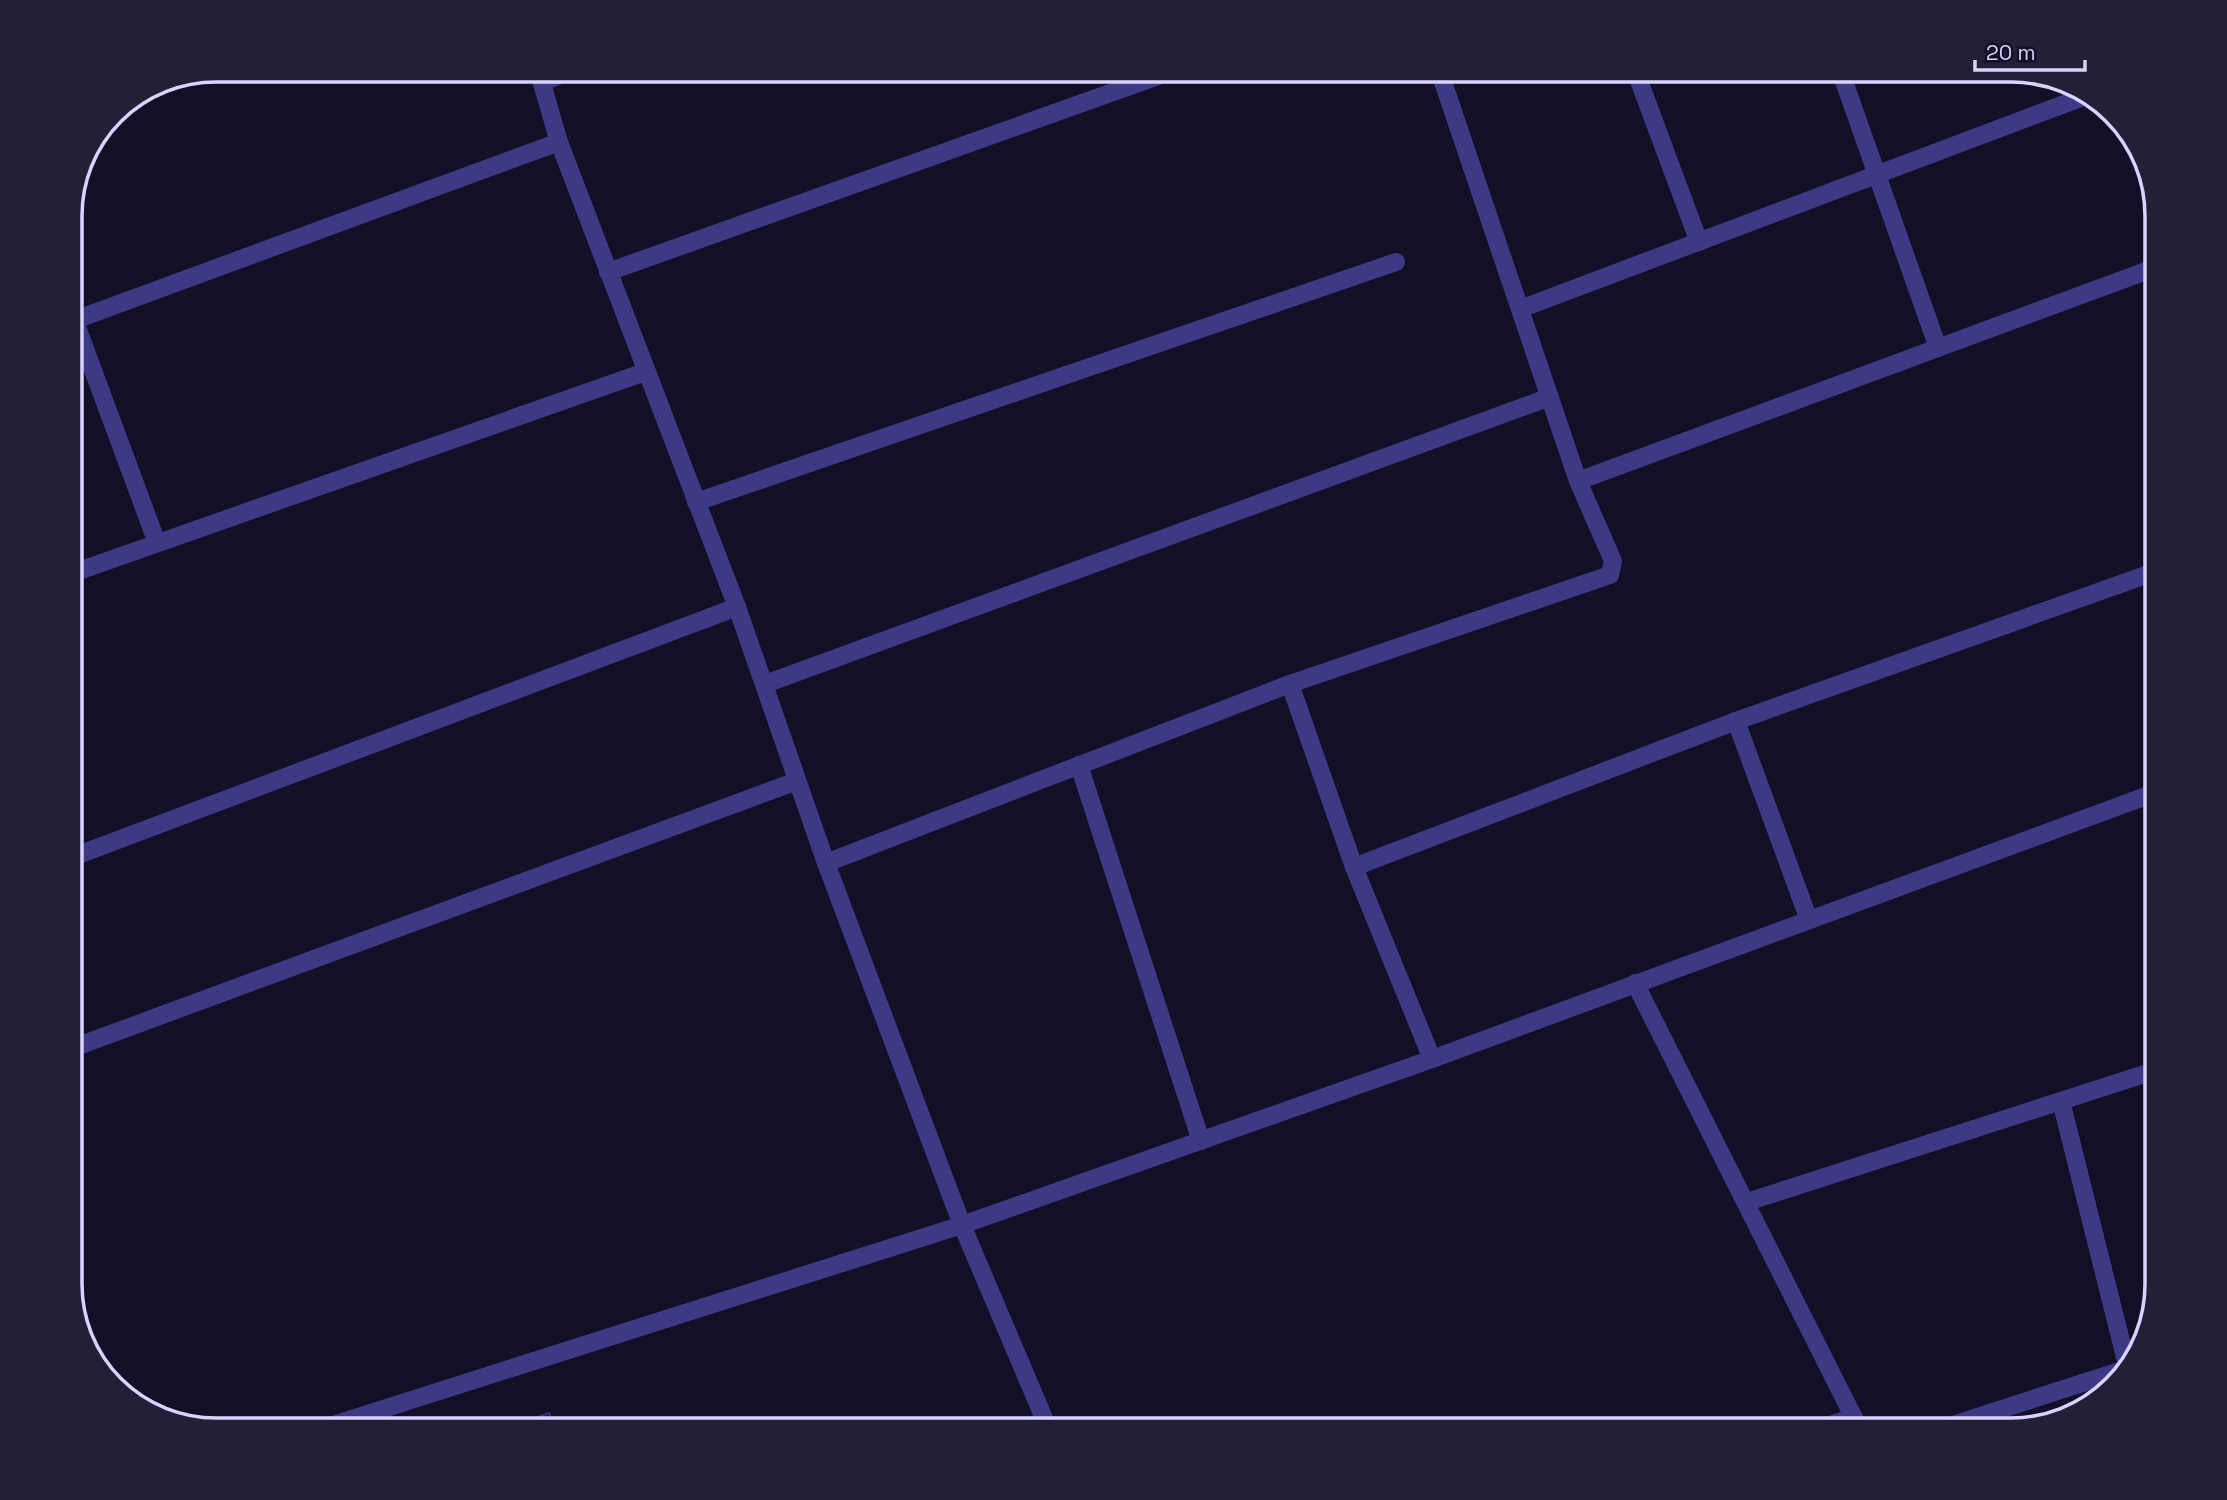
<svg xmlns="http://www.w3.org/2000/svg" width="2227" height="1500" font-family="'Space Grotesk',sans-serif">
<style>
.building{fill:#241b47;stroke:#3b2d73;stroke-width:2}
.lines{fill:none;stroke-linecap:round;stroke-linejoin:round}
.minor{stroke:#3d3a85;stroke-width:18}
.rim{fill:none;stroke:#d9d4ff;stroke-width:3.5}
</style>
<rect width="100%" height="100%" fill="#130f26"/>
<g class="building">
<polygon points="549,1413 556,1430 500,1430"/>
<polygon points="437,1421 441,1430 415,1430"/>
</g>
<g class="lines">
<g class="minor">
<polyline points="538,70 559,142 737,607 826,863 962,1225 1049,1430"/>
<polyline points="1635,70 1699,242"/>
<polyline points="1840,70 1938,348"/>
<polyline points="542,82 573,70"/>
<polyline points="608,272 1175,70"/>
<polyline points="70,308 157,543"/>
<polyline points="1520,309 2091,94"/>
<polyline points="75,320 559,142"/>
<polyline points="1578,481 2157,267"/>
<polyline points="696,502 1396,262"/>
<polyline points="70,574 645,372"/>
<polyline points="765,684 1550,397"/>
<polyline points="1290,684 1354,867 1432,1059"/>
<polyline points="1736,721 1809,920"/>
<polyline points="1079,765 1201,1141"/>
<polyline points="70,858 737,607"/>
<polyline points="826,863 1290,684 1610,575 1613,561 1578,481 1439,70"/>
<polyline points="1354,867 1736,721 2157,571"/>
<polyline points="1635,983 1860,1430"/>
<polyline points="70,1049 797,781"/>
<polyline points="2061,1101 2128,1369"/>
<polyline points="1747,1202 2157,1070"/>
<polyline points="317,1430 962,1225 1432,1059 2157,792"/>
<polyline points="1814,1430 1854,1417"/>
<polyline points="1937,1430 2129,1368"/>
</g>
</g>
<path d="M0 0H2227V1500H0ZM216 82H2011A134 134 0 0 1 2145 216V1284A134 134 0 0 1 2011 1418H216A134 134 0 0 1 82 1284V216A134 134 0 0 1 216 82Z" fill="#231f37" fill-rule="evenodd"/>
<path class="rim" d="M216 82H2011A134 134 0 0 1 2145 216V1284A134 134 0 0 1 2011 1418H216A134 134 0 0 1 82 1284V216A134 134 0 0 1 216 82Z"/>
<path d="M1975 60v10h110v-10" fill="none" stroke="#d9d4ff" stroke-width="3.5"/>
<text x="1986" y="60" font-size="21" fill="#d9d4ff" stroke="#130f26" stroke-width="5" paint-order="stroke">20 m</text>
</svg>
